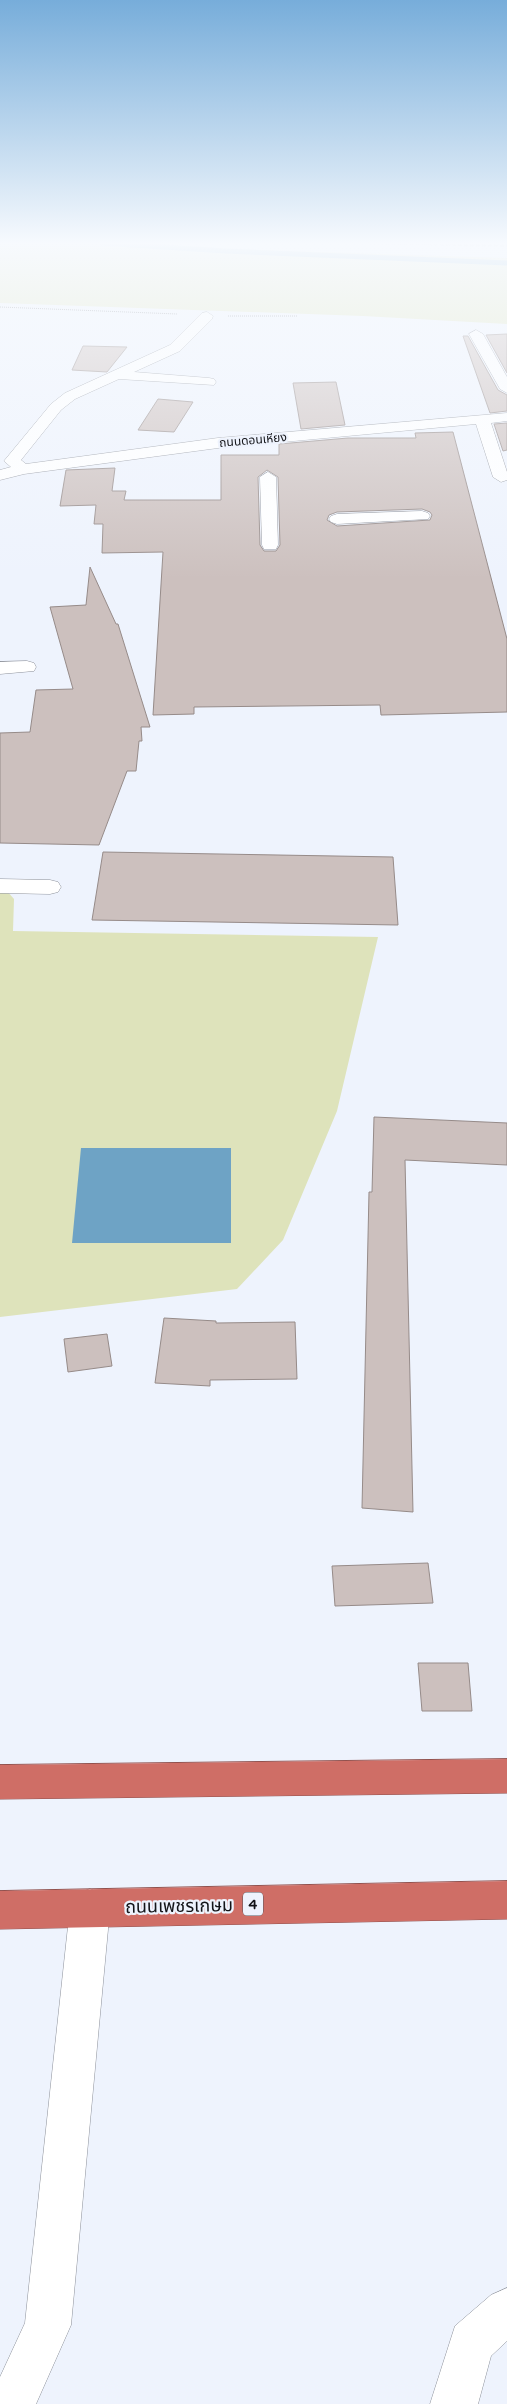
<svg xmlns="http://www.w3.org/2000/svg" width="507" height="2404" font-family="'Varela Round','Noto Sans Thai',sans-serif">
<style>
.green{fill:#dee3bb}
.water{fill:#6ea3c5}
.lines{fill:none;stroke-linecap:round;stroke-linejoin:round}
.stream{stroke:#6ea3c5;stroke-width:5}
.building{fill:#ccc0be;stroke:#968b89;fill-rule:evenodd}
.minor-casing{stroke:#8d919a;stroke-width:1}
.highway-casing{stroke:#8d4e4b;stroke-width:1}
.path{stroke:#7a7d84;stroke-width:1;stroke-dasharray:1 1;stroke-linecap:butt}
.minor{fill:#fff;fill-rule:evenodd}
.highway{fill:#cf6e66;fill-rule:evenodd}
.rail{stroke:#888b93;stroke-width:2;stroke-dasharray:4 2;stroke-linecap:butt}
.labels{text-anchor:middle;stroke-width:4.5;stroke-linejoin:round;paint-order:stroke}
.far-street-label{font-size:12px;fill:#131418;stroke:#eef3fd}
.shield{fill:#eef3fd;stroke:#55575d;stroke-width:1}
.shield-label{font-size:14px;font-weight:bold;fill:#131418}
.near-street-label{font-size:18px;fill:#131418;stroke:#eef3fd}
</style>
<rect width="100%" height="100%" fill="#eef3fd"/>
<g class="green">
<polygon points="0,243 145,243 227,249 507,258 507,324 363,316 0,303"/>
<polygon points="0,883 14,899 13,931 378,937 337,1111 283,1240 237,1289 0,1317"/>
</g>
<polygon class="water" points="81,1148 231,1148 231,1243 72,1243"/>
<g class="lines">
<polyline class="stream" points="101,243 226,251 507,263"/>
</g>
<g class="building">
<polygon points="507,334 507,373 486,335"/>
<polygon points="463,336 468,336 498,390 507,395 507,411 490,413"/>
<polygon points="83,346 127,347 107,372 72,370"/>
<polygon points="336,382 345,425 301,429 293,383"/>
<polygon points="158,399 193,402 174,432 138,430"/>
<polygon points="507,423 507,450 503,451 494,424"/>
<path d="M453 432 507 639V712L381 715 380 705 194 707V714L153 715 163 552 102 553 103 524H94L96 505 60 506 66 470 115 468 112 491H126L124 500H221V455H279V444L348 438H416L415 433ZM267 470 278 477 280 545 276 551H264L260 545 258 477ZM422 509 430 512 432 515 430 520 337 526 327 520 329 515 337 512Z"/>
<polygon points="90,567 116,624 118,624 150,727 141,727 142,741 139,741 136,771 127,771 99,845 0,843 0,733 30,732 36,690 73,689 50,607 86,605"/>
<polygon points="103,852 393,857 398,925 92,920"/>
<polygon points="374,1117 507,1123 507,1165 405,1160 413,1512 362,1508 369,1192 372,1192"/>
<polygon points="164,1318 216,1321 216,1323 295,1322 297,1379 210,1380 210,1386 155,1383"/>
<polygon points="107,1334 112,1366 68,1372 64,1339"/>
<polygon points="428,1563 433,1603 335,1606 332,1566"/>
<polygon points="418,1663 468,1663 472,1711 422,1711"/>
</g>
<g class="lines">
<g class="minor-casing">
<g id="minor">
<polygon points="207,312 213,316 212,319 180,351 134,372 209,378 214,379 216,382 214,385 119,379 75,399 61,410 21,460 26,464 218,438 507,413 507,421 491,423 507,472 507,480 501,482 493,477 476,424 218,448 24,474 0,480 0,470 11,467 4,461 51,404 65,393 170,345 202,313"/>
<polygon points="476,330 483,334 507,377 507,393 500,389 469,334"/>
<polygon points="268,472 276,477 278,545 276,549 264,549 262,545 260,477"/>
<polygon points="422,511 428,513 430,516 428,519 337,524 331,522 329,519 331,516 337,514"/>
<polygon points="27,661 34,663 36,667 34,671 0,674 0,662"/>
<polygon points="0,879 50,880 58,882 61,887 58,892 50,894 0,893"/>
<polygon points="90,1889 104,1895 110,1908 71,2325 36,2404 0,2404 0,2377 25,2323 70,1908 76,1895"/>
<polygon points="507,2288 507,2341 491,2356 478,2404 430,2404 455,2326 491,2295"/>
</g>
</g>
<g class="highway-casing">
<g id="highway">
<polygon points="507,1759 507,1793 0,1799 0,1765"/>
<polygon points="507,1881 507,1919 0,1929 0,1891"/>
</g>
</g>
<g class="path">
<polyline points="0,307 177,314"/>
<polyline points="228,316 298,316"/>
</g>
<use href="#minor" class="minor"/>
<use href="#highway" class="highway"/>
<polyline class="rail" points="368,243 507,246"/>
</g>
<linearGradient id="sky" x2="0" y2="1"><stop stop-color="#77adda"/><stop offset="0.42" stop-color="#f7fafe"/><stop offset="1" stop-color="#f7fafe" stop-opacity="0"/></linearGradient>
<rect width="507" height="579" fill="url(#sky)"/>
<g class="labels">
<g class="far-street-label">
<text transform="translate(253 440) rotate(-5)" y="4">ถนนดอนเหียง</text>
</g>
<rect class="shield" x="243" y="1892.5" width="20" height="23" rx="4"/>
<g class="shield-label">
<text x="253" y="1909">4</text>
</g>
<g class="near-street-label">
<text transform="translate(179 1906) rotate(-1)" y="6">ถนนเพชรเกษม</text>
</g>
</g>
</svg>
